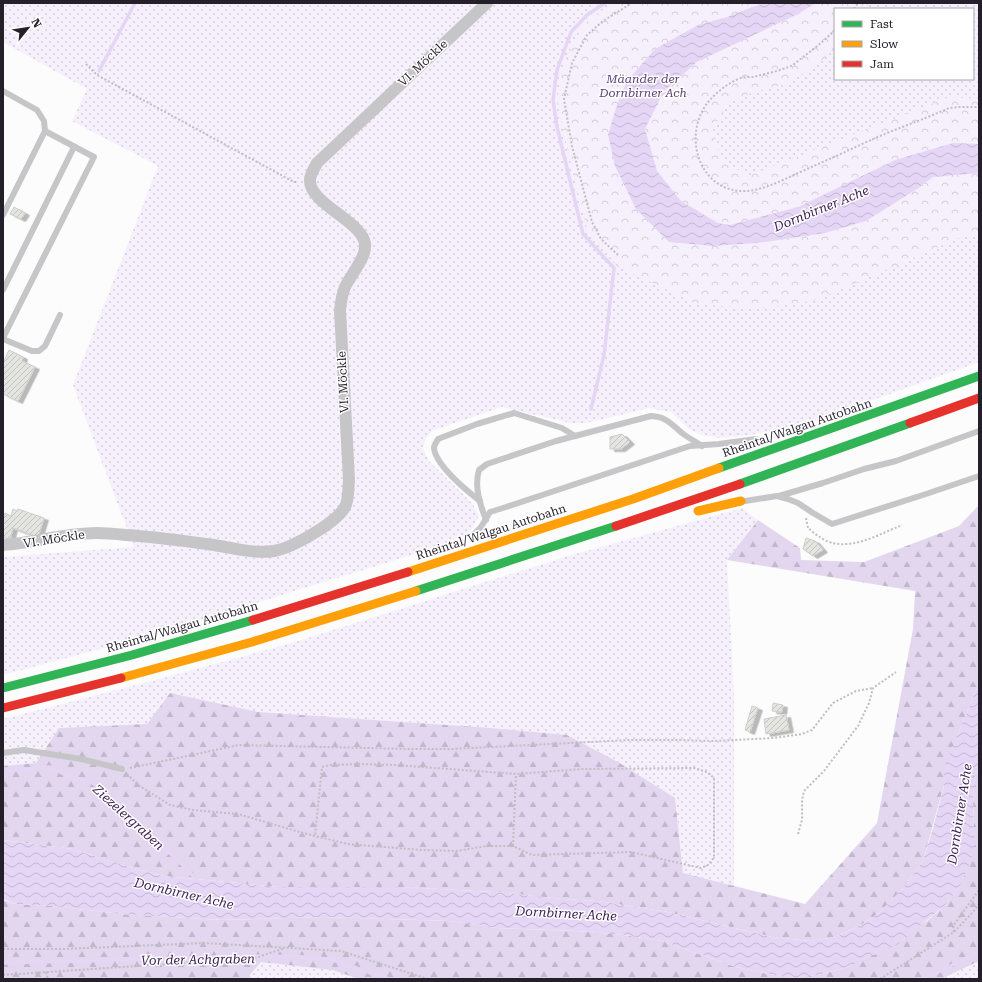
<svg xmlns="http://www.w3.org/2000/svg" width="982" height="982" font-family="'Roboto Serif',serif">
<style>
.grass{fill:url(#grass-dots);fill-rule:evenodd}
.forest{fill:url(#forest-firs)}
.park{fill:url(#park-crowns)}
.water{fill:url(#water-waves)}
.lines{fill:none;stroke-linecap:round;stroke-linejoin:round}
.stream{stroke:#e6d6f6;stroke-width:3.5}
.building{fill:url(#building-hatch);stroke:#cdcfca;filter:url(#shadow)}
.path{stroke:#c0bec0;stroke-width:2;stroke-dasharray:2 2;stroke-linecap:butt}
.lane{stroke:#c6c5c8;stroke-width:6}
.street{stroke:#c6c5c8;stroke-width:12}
.fast{stroke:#30b455;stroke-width:9}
.slow{stroke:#ff9f0a;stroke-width:9}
.jam{stroke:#e5322d;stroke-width:9}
.labels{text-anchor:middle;stroke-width:3;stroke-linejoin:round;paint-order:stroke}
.street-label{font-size:12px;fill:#241f29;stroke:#fff}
.park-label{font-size:12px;font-style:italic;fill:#5d4078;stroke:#fff}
.water-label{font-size:13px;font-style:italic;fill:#3e2157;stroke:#fff}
</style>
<defs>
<pattern id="grass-dots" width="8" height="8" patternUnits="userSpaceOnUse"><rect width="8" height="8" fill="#f6f0fc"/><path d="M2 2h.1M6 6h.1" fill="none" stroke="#d3cdd8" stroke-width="1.8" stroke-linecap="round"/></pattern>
<pattern id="forest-firs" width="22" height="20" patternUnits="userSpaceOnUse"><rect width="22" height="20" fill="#e2d7ef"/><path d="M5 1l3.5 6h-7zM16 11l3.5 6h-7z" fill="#c2b8cd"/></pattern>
<pattern id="park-crowns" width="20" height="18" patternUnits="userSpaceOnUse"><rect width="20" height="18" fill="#f6f0fc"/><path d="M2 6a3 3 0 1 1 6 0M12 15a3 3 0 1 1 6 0" fill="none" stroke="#d3cdd8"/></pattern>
<pattern id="water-waves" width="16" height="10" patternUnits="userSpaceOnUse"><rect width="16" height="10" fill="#e6d6f6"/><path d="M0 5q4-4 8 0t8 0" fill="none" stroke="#c5b7d3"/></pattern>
<pattern id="building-hatch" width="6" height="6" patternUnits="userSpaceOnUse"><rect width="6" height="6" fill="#e4e5e0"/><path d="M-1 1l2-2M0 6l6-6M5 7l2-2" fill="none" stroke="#c3c4c0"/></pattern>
<filter id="shadow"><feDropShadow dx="4.5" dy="2.5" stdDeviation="0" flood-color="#0004"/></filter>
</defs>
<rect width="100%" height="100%" fill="#fcfcfc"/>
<g class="grass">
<path d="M3 3H979V362L806 424 750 435 719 438 702 435 689 429 671 412 649 408 586 423H570L502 407 432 431 426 438 423 448 429 461 473 504 479 516 469 534 415 554 152 635 3 675V557L134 547 73 385 158 166 72 121 87 89 3 42ZM835 9H973V79H835Z"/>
<polygon points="742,508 758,520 727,560 734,697 734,886 683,873 675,798 618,762 567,735 491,728 258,712 170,693 147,724 59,728 36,763 3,766 3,719 167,677 292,643 565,557"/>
<polygon points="979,961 979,979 941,979"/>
<polygon points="261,962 332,970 359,979 250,979 250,976"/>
</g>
<g class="forest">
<polygon points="979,505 979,683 959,731 923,861 902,889 879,913 861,925 835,937 811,941 772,937 668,912 597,901 564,899 495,892 402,887 279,887 164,876 119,864 73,849 3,840 3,766 36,763 59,728 147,724 170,693 258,712 491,728 567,735 618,762 675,798 683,873 805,904 877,823 913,629 915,591 727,560 758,520 800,548 801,560 864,562 959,526"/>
<polygon points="979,766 979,961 941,979 359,979 332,970 261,962 250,975 250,979 3,979 3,900 16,904 52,906 121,914 222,920 322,917 449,921 497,928 577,931 623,935 662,941 736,967 768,974 795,978 818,975 848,967 927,921 944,906 959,888 974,826 973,803 975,777"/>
</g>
<polygon class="park" points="612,3 868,3 867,9 835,9 835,48 825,58 788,84 756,91 728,103 713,129 721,159 748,176 949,97 979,99 979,235 966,235 816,300 763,309 697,304 617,266 587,229 571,164 557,102 563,64 584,24"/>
<g class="water">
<polygon points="764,3 816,3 798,14 697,62 664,91 645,129 657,171 681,201 718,223 730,225 798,207 895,160 953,143 979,144 979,173 933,177 917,189 866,221 825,233 758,243 712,246 669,242 636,209 615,166 608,135 616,108 627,81 655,49 698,25 727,17 752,7"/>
<polygon points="979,683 979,766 975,777 973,803 975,847 969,865 959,888 944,906 898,944 848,967 818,975 795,978 768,974 736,967 662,941 623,935 577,931 497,928 449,921 322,917 222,920 121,914 52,906 16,904 3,899 3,840 73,849 119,864 164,876 279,887 402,887 495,892 564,899 597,901 668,912 772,937 811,941 835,937 861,925 879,913 902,889 923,861 933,828 944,786 944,767"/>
</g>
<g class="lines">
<g class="stream">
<polyline points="99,71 135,3"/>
<polyline points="591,409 604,355 614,268 583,234 557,127 553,100 557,70 571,32 587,15 605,3"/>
<polyline points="3,771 50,767 70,777 90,781 109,796 189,871 197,881"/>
<polyline points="3,963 254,956 313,957 333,960 389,979"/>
<polyline points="924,979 979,952"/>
</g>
</g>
<g class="building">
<polygon points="14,207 25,213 21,219 10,214"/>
<polygon points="9,350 23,357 22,361 35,367 18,401 3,394 3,363"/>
<polygon points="622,434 630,442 621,449 610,449 610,437"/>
<polygon points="13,509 17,511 18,509 44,518 38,537 13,528 10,540 3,537 3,518 5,513 11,516"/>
<polygon points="806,538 815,541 823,550 813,556 803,549"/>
<polygon points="773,703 783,705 782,712 772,711"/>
<polygon points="752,706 758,708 750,732 745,730"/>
<polygon points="786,715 789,730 766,734 764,719"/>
</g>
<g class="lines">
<g class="path">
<polyline points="854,9 858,3"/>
<path d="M835 30C825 40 814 49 803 57 799 60 795 64 791 66 779 71 765 74 753 77 748 77 743 77 738 79 727 84 717 92 709 101 679 137 702 200 754 190 769 187 783 180 796 174 818 164 839 155 860 145 889 131 920 121 949 108L959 107H979"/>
<polyline points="86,64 97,75 294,182 298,182"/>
<polyline points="618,255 601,239 592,222 572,146 564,99 572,63 587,35 603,21 632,3"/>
<path d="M806 518 808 528C814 533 821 539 829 542 853 550 880 534 902 525"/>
<polyline points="130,768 239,745 410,749 452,749 629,740 680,740 714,741 774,738 802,734 812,730 833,703 856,691 873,688"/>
<polyline points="127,774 138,785 170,805 193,810 238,814 303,833 347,844 422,850 457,851 486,846 513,846 532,855 631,852 701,868 710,864 714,857 714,778 707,772 694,768 583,769 516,774 395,765 359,764 330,765 322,767 315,836"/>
<polyline points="798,834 802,820 802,800 804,791 824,771 858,726 869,703 873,688 896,672"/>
<polyline points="513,846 516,774"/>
<polyline points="954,932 953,926 979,890"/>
<polyline points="3,949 64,949 204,943 341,951 428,979"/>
<polyline points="46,972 48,979"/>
<polyline points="3,975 256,958 264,955 285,948"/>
<polyline points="880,979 954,932 973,912 979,904"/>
</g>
<g class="lane">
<polyline points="3,91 37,110 44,121 45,131"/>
<polyline points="3,215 45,131 94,157 3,338"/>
<polyline points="3,290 74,147"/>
<polyline points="3,339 32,351 39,351 45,346 60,315"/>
<polyline points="779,496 823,483 864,469 896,461 979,431"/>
<path d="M480 501C467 491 434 464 434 447 435 444 437 441 438 439L477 424 514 413 562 428 575 436"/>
<polyline points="745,501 777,496 788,499 798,503 813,513 832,524 926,494 979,476"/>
<path d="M486 520C480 504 474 487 479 470L487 464 556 441 651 416C667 417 671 424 682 433 688 438 695 441 702 446"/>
<polyline points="471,537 481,527 490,512 503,508 690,446 719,444 756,439"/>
<polyline points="3,753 24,750 81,759 122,769"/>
</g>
<path class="street" d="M3 545C34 543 65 533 96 533 106 533 116 534 126 535 156 537 185 541 214 545 233 548 255 554 274 551 292 548 336 523 345 507 349 499 348 489 349 480L340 310C341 302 342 294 345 287 351 274 370 254 364 240 356 219 309 202 310 180 310 174 314 169 317 163L487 3"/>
<g class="fast">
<polyline points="719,468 979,376"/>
<polyline points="740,484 910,423"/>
<polyline points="416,591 616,526"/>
<polyline points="3,688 132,655 253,620"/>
</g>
<g class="slow">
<polyline points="698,511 741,501"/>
<polyline points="408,572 633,499 719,468"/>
<polyline points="121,678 252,642 416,591"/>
</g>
<g class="jam">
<polyline points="910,423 979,398"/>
<polyline points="616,526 740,484"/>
<polyline points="253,620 408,572"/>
<polyline points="3,708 121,678"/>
</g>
</g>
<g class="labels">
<g class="street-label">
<text transform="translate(423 63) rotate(-43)" y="4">VI. Möckle</text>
<text transform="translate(343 382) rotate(-93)" y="4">VI. Möckle</text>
<text transform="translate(797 428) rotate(-19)" y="4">Rheintal/Walgau Autobahn</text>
<text transform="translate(491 532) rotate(-18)" y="4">Rheintal/Walgau Autobahn</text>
<text transform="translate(54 539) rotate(-9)" y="4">VI. Möckle</text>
<text transform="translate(182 627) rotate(-16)" y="4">Rheintal/Walgau Autobahn</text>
</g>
<g class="park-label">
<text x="643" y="83">Mäander der<tspan x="643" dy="14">Dornbirner Ach</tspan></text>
</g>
<g class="water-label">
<text transform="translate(821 208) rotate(-22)" y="5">Dornbirner Ache</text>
<text transform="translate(959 814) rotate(-81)" y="5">Dornbirner Ache</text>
<text transform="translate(129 817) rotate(42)" y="5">Ziezelergraben</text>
<text transform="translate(184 893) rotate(13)" y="5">Dornbirner Ache</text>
<text transform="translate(566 913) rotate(3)" y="5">Dornbirner Ache</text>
<text transform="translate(198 959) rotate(-1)" y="5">Vor der Achgraben</text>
</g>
</g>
<rect width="982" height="982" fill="none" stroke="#241f29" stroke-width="8"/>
<rect x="834" y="8" width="140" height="72" fill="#ffffff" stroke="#a7a5a9"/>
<rect x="842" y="21" width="20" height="6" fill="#30b455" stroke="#a7a5a9"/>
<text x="870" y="28" font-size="12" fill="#241f29">Fast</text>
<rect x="842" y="41" width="20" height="6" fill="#ff9f0a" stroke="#a7a5a9"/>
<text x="870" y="48" font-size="12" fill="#241f29">Slow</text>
<rect x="842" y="61" width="20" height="6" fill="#e5322d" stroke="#a7a5a9"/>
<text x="870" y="68" font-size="12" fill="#241f29">Jam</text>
<g transform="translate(28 28) rotate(60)" stroke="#ffffff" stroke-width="3" paint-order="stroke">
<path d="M0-3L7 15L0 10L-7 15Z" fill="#241f29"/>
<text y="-6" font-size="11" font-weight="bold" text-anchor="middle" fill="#241f29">N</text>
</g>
</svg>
